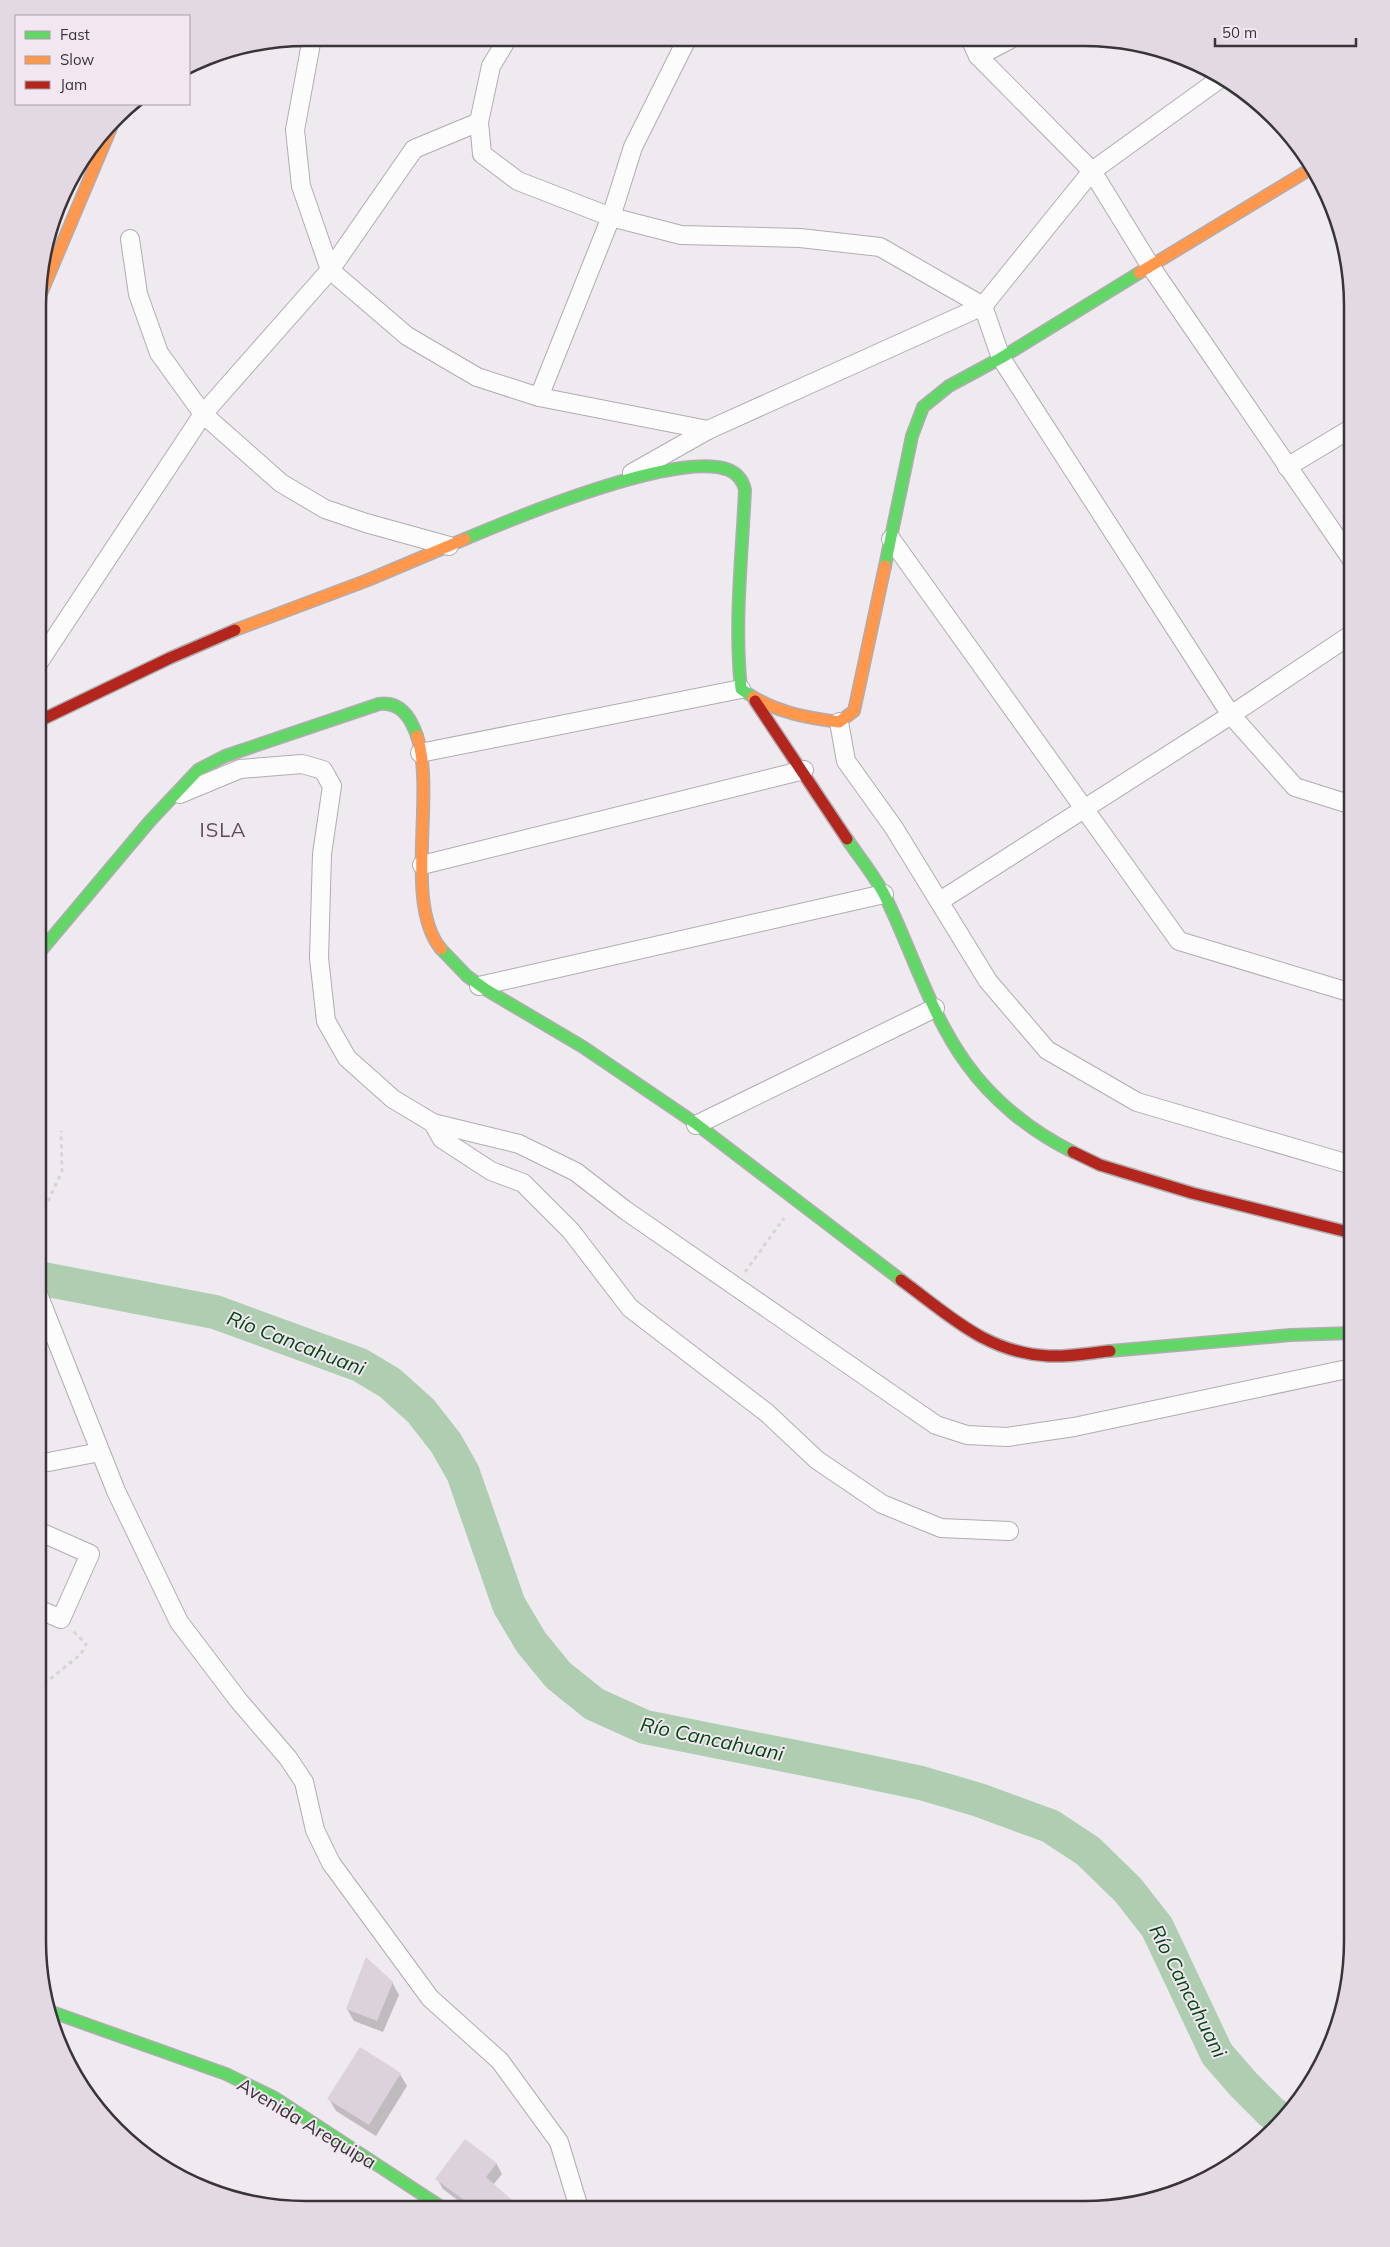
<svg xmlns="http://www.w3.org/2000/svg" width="1390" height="2247" font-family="Mulish,sans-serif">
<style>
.shadow{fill:#0003}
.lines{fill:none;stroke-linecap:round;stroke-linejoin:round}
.river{stroke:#afcdb1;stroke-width:34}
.building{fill:#dcd2dc}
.street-casing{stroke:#b0acb0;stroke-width:20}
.fast-casing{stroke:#b0acb0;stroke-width:14}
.slow-casing{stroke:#b0acb0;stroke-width:14}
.jam-casing{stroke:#b0acb0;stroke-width:14}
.path{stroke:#d6d4d6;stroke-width:3;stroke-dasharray:4 4;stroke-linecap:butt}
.street{stroke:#fdfcfd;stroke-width:18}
.fast{stroke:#63d668;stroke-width:11}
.slow{stroke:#ff974d;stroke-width:11}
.jam{stroke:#b3261e;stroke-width:11}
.labels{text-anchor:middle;stroke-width:4;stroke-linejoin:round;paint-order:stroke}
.street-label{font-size:19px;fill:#393438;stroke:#f2e7f1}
.neighbourhood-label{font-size:20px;letter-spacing:1px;fill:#574e56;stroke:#f2e7f1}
.water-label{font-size:20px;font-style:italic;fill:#024812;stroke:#f2e7f1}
.rim{fill:none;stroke:#393438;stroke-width:2.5}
</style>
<rect width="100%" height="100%" fill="#efeaef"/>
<g class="shadow">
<polygon points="392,1982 399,1995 383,2032 354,2021 347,2009"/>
<polygon points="400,2074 407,2086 376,2136 336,2111 329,2099"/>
<polygon points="496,2163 502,2174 493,2185 519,2208 468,2208 443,2189 437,2179"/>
</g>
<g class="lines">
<polyline class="river" points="38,1278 215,1312 360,1365 390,1383 421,1411 446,1443 463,1473 509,1605 531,1642 558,1675 594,1704 645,1727 850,1768 921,1783 979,1800 1050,1826 1088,1851 1128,1890 1157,1927 1217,2054 1244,2085 1271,2112 1282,2120"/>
</g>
<g class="building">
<polygon points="366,1957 393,1982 377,2021 346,2009"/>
<polygon points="360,2047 401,2073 369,2125 327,2099"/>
<polygon points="465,2139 497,2163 486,2177 521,2208 475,2208 435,2179"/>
</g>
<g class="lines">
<g class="street-casing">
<g id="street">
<polyline points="312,38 295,130 301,186 330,270 407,336 477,377 539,397 708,430"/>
<polyline points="508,38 491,66 479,122 482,154 518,181 611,217 681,235 800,238 880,247 983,306 1001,358 1231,715 1295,787 1352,805"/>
<polyline points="970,39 978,56 1092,171 1151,267 1352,560"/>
<polyline points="978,56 1009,40"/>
<polyline points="130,239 138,294 159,353 203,414 281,483 325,509 366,523 449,546"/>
<polyline points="539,397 611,217 633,147 687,39"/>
<polyline points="1287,467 1352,428"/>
<polyline points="632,473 708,430 983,306 1092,171 1221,78"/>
<polyline points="891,539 1179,941 1352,993"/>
<polyline points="39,662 203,414 330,270 414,149 479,122"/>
<polyline points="839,722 846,761 894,828 988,981 1047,1050 1137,1102 1352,1165"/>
<polyline points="420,753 741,689"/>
<polyline points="180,794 240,769 302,764 323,770 332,786 322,854 319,958 326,1021 347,1058 393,1099 433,1123 519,1144 576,1172 625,1210 936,1425 967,1435 1007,1437 1074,1427 1352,1368"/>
<polyline points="422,865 804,770"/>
<polyline points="940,901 1231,715 1352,634"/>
<polyline points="479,986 884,894"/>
<polyline points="433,1123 442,1139 491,1171 523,1183 571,1231 630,1308 767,1413 817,1460 882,1504 941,1528 1009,1531"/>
<polyline points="696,1125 935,1008"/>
<polyline points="38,1294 116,1491 179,1622 239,1701 288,1758 304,1782 315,1830 331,1863 430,1998 500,2061 559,2142 579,2208"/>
<polyline points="38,1464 100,1452"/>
<polyline points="38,1609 61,1619 90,1554 38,1531"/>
</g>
</g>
<g class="fast-casing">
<g id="fast">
<path d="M465 539C517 517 678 450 729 470 738 474 743 481 745 490 742 557 734 622 741 689L753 697"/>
<polyline points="885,566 912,436 923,407 949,386 1001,358 1139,273"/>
<path d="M847 839C859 857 875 876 885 896 912 951 930 1013 966 1063 993 1101 1032 1132 1073 1152"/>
<polyline points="441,949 467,976 485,989 583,1047 695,1123 901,1280"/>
<path d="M39 953 150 821 198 770 225 756 379 704C400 701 411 718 417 736"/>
<polyline points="1110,1351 1291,1335 1352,1333"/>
<polyline points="52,2012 226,2074 275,2098 443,2208"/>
</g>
</g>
<g class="slow-casing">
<g id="slow">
<polyline points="1139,273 1312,168"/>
<polyline points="40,296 111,128"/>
<polyline points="235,630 368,580 465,539"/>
<path d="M753 697C780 713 808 718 839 722L854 711 885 566"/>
<path d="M417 736C436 794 403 903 441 949"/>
</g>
</g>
<g class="jam-casing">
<g id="jam">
<polyline points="755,701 847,839"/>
<polyline points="39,721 170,658 235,630"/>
<polyline points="1073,1152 1100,1165 1192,1193 1352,1233"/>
<path d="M901 1280C949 1315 986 1353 1049 1356 1069 1357 1090 1353 1110 1351"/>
</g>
</g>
<g class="path">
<polyline points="38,1223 62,1171 61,1131"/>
<polyline points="745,1272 784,1218"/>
<polyline points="38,1689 81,1654 86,1644 73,1631"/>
</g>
<use href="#street" class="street"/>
<use href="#fast" class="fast"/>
<use href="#slow" class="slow"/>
<use href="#jam" class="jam"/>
</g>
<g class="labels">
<g class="street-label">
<text transform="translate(307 2123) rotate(31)" y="7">Avenida Arequipa</text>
</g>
<g class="neighbourhood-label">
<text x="223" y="837">ISLA</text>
</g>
<g class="water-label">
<text transform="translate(296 1343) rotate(21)" y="7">Río Cancahuani</text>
<text transform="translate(712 1739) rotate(12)" y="7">Río Cancahuani</text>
<text transform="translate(1188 1991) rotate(63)" y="7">Río Cancahuani</text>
</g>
</g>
<path d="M0 0H1390V2247H0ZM306 46H1084A260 260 0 0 1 1344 306V1941A260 260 0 0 1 1084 2201H306A260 260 0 0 1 46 1941V306A260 260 0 0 1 306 46Z" fill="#e3d9e2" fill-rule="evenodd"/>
<path class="rim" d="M306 46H1084A260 260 0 0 1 1344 306V1941A260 260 0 0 1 1084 2201H306A260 260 0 0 1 46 1941V306A260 260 0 0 1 306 46Z"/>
<rect x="15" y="15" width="175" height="90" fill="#f2e7f1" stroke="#a89fa7"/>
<rect x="25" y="31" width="25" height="8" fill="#63d668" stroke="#a89fa7"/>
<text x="60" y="40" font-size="15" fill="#393438">Fast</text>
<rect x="25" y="56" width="25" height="8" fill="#ff974d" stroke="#a89fa7"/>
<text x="60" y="65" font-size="15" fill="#393438">Slow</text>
<rect x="25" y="81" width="25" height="8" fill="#b3261e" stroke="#a89fa7"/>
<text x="60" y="90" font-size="15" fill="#393438">Jam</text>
<path d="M1215 38v8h141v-8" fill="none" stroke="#393438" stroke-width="2.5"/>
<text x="1222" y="38" font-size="15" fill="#393438" stroke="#f2e7f1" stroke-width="4" paint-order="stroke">50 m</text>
</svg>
